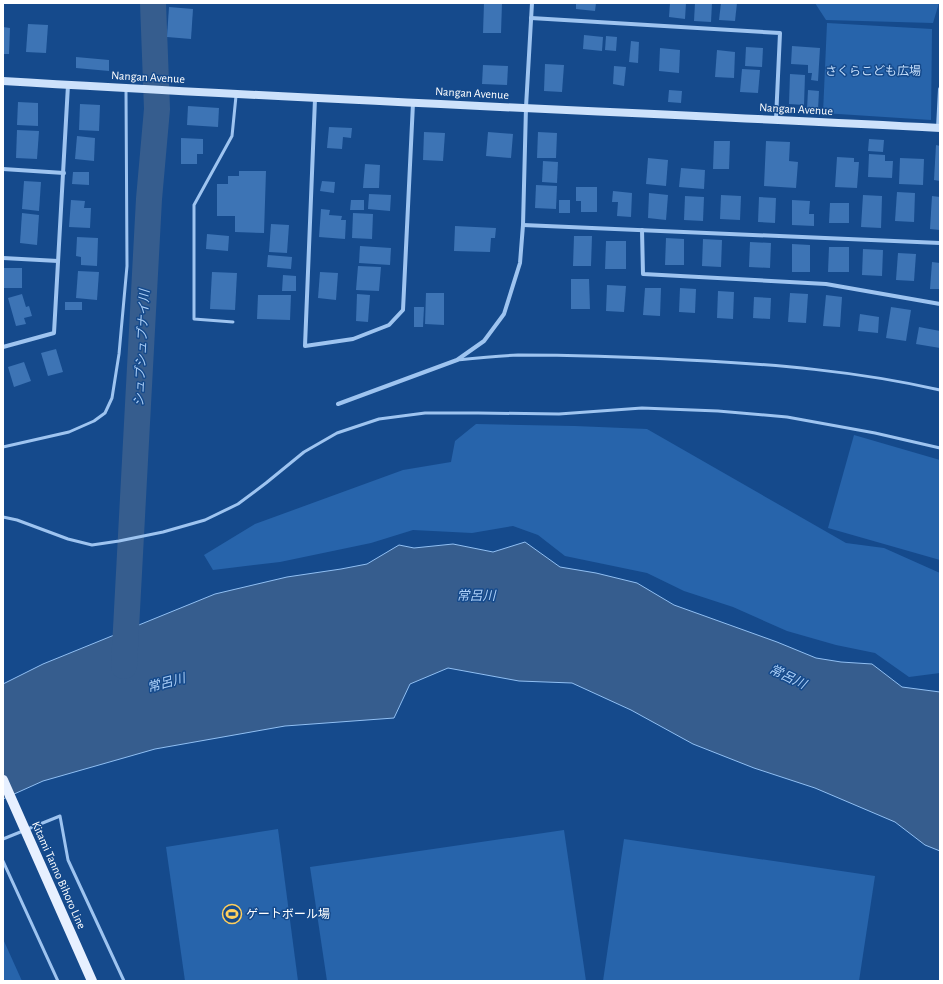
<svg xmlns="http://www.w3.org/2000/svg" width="943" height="984" font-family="'Alegreya Sans','Noto Sans JP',sans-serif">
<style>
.green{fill:#2764ab}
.water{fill:#365d8e;stroke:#90bff3}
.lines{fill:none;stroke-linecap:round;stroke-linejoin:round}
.river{stroke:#365d8e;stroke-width:26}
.building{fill:#3d74b5}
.service{stroke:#9ec4f0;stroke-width:3}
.minor{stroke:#9ec4f0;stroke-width:4}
.secondary{stroke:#cce1fb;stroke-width:8}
.primary-bridge{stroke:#e7f0ff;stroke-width:10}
.labels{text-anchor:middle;stroke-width:3;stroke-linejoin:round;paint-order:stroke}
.park-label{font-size:12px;fill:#c5defb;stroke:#154a8c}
.street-label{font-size:12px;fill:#fff;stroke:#154a8c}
.poi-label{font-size:12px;fill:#fff;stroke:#154a8c;text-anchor:start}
.water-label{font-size:13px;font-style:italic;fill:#aacef7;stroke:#154a8c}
</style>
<rect width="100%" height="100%" fill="#154a8c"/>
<g class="green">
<polygon points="815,3 939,3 933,23 826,20"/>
<polygon points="827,23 932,29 931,120 823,113"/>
<polygon points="476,424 575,426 647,429 846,543 884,548 940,573 940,673 909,677 875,653 836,645 787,631 733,607 684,591 647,573 565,556 538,535 513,526 472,533 413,530 371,543 280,562 213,570 204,555 255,524 403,470 451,462 455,441"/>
<polygon points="854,435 940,460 940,560 828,528"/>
<polygon points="278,829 298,981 185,981 166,847"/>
<polygon points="564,830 586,981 327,981 310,867"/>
<polygon points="624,839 875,876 859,981 603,981"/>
<polygon points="3,939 22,981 3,981"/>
</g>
<polygon class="water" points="525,542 560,567 596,573 637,583 674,605 777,642 816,658 841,662 872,664 902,687 940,692 940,851 925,845 895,822 815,788 754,768 693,744 631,710 572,683 519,681 448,668 410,684 394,718 285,726 155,749 43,781 3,799 3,684 43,664 215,594 287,577 341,569 367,564 399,545 414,548 453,544 493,552"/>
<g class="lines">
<polyline class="river" points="124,666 149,199 157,109 153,3"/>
</g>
<g class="building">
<polygon points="484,3 502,3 501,33 483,33"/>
<polygon points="576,3 596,3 595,11 576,9"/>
<polygon points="670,3 686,3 685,19 669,17"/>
<polygon points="695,3 712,3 711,22 694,21"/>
<polygon points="721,3 737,3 735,21 719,20"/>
<polygon points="169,7 193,9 191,39 167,37"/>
<polygon points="28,24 48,25 46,53 26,52"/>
<polygon points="3,27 10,28 9,54 3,54"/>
<polygon points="584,35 603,37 602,51 583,49"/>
<polygon points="606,36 617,37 616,51 605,50"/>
<polygon points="631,41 639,42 638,63 629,62"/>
<polygon points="792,46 820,48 818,81 811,80 812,73 808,73 808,65 791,64"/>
<polygon points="746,47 763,48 762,67 745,66"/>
<polygon points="660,48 680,50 679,73 659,71"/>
<polygon points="717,50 735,52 734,78 715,77"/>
<polygon points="76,57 109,60 109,71 76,68"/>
<polygon points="545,64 564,65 562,92 544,91"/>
<polygon points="483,65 508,66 507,85 482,84"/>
<polygon points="614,66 626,67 624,86 613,84"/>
<polygon points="742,69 760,70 758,93 740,92"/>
<polygon points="790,74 805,75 804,105 789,104"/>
<polygon points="669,90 682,91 681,103 668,102"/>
<polygon points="808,90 819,91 818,110 807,110"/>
<polygon points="18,102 38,103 38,126 17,125"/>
<polygon points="80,104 100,105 99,131 79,130"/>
<polygon points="188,106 219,108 218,127 187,125"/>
<polygon points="329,127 352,128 351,138 343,137 342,149 327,148"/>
<polygon points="17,130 39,131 37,159 16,158"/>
<polygon points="424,132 445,133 443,161 423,160"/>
<polygon points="488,132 513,134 511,158 486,156"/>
<polygon points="538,132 557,133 556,158 537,158"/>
<polygon points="77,136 95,138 94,161 75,159"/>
<polygon points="181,138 203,139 203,154 197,154 197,164 181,164"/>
<polygon points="869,139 884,140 883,152 868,151"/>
<polygon points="714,141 730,141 729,169 713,169"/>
<polygon points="766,141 790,142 789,161 798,162 796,188 764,186"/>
<polygon points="936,145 940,146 940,181 934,180"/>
<polygon points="869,154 885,155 885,161 893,161 892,178 868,177"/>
<polygon points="837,157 854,158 854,162 859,162 857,188 835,187"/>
<polygon points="648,158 668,160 666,186 646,184"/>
<polygon points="900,158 924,159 923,185 899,184"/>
<polygon points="543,161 558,162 557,183 542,182"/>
<polygon points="365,164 380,165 379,188 363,188"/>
<polygon points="681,168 705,170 704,189 679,187"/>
<polygon points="239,171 266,171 264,233 235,232 235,216 217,216 217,184 228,184 228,176 239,176"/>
<polygon points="73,172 89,172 89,185 72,184"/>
<polygon points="24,181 41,182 39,211 22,209"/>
<polygon points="322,181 335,182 334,193 320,191"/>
<polygon points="536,185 557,186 556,209 535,208"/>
<polygon points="576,187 597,187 597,212 581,212 581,201 576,201"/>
<polygon points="613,191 632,193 631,217 617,216 618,202 612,202"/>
<polygon points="897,192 915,193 914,222 895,221"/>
<polygon points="649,193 668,195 666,220 648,218"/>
<polygon points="369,194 391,195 390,211 368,209"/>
<polygon points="721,195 741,196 740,220 720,219"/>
<polygon points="863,195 882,196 881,228 861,227"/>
<polygon points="685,196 704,197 703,221 684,220"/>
<polygon points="932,196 940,197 940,230 930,229"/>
<polygon points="759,197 776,198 775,223 758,222"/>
<polygon points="71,200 85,201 84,208 91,208 90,228 69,227"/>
<polygon points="351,200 364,200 364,210 350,210"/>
<rect x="559" y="200" width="11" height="13"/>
<polygon points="792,200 810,201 809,214 814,214 814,226 792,225"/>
<polygon points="830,203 849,203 849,223 829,223"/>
<polygon points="321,209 330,210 329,215 342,216 341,220 346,220 345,239 319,237"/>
<polygon points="22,213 39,215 37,245 20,243"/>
<polygon points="353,213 373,214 372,239 352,238"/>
<polygon points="271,224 289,225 287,253 269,252"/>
<polygon points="455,226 496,228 495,238 491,238 490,252 454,251"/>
<polygon points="207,234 229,236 228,251 206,249"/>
<polygon points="574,236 592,236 591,266 573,266"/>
<polygon points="77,237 98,238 97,266 81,265 81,257 76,256"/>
<polygon points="666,238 684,239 684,265 665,265"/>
<polygon points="703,239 722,240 721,267 702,266"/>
<polygon points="606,241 626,241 626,269 605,269"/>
<polygon points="750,242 771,243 770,268 749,267"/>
<polygon points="792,244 810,245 810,272 792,272"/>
<polygon points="360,246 391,248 390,265 359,263"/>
<polygon points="829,247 849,247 849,272 828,272"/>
<polygon points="863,249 883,250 882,276 862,275"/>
<polygon points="898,253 916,254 914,281 896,280"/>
<polygon points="268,255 292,257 291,269 267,267"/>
<polygon points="932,262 940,263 940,289 930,289"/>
<polygon points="358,266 381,267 379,291 356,290"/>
<rect x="3" y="268" width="19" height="20"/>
<polygon points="78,271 99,272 97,300 76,298"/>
<polygon points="212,272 237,273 235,310 210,309"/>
<polygon points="320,272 338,273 336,300 318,298"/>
<polygon points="283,275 296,276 296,291 282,291"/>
<polygon points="571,279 589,279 590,309 571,309"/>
<polygon points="607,285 626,286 624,312 606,311"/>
<polygon points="645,288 661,288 660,316 643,315"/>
<polygon points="680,288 696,289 695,313 679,312"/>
<polygon points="718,291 734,292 733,319 717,318"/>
<polygon points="426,293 444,293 444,325 425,324"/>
<polygon points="790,293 808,294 806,323 788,322"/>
<polygon points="22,294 26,307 29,306 32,316 24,318 26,324 16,326 8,298"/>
<polygon points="357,294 370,295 368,322 356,321"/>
<polygon points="258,295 291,295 290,320 257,319"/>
<polygon points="826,295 842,297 840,327 823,326"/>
<polygon points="754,297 771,298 770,319 753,318"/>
<rect x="65" y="302" width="17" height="8"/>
<polygon points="414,307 424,307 423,327 414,327"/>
<polygon points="891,307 911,310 906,341 886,338"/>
<polygon points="860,314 879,317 878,333 858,331"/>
<polygon points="919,327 940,331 940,348 916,344"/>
<polygon points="56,349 63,372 48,376 41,353"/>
<polygon points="24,362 31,381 14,387 8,367"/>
</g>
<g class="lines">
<g class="service">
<polyline points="233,322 194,319 194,205 232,136 236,96"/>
<path d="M457 360C477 358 498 356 518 355 574 355 631 357 687 360 772 364 857 371 940 390"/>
<polyline points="3,447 69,432 94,421 105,413 112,398 119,354 127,266 126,90"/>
<polyline points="3,517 17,520 68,539 92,545 119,541 163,532 205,520 238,504 266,483 304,452 337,433 379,419 425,413 478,413 559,414 642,408 718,411 787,417 875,433 940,448"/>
<polyline points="3,839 60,816 68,860 124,981"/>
<polyline points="3,861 58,981"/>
</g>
<g class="minor">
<polyline points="531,18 780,33 776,119"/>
<polyline points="315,99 305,346 353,339 389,325 403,310 413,103"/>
<polyline points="938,128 940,89"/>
<polyline points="3,169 64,173"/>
<polyline points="523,225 940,243"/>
<polyline points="642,230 643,274 826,284 940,304"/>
<polyline points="3,258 58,261"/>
<polyline points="3,347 54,333 68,85"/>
<polyline points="338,404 457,360 484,341 504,314 520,263 523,225 526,107 532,3"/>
</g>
<path class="secondary" d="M3 81C315 100 628 112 940 128"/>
<polyline class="primary-bridge" points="3,780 92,981"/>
</g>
<defs>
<g id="stadium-ring" transform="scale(1)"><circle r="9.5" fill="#154a8c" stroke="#ffcf5d" stroke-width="1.5"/><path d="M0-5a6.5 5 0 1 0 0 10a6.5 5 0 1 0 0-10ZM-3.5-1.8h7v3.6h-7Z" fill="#ffcf5d"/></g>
</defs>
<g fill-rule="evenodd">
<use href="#stadium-ring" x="232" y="914"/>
</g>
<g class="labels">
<g class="park-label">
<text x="873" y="75">さくらこども広場</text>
</g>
<g class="street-label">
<text transform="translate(148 77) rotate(3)" y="4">Nangan Avenue</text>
<text transform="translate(472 93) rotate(3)" y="4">Nangan Avenue</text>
<text transform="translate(796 109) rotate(3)" y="4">Nangan Avenue</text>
<text transform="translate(59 875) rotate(66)" y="4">Kitami Tanno Bihoro Line</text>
</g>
<g class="poi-label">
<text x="246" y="918">ゲートボール場</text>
</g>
<g class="water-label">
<text transform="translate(141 348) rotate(-87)" y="5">シュブシュブナイ川</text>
<text x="476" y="600">常呂川</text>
<text transform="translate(788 676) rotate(26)" y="5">常呂川</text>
<text transform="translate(166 682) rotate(-15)" y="5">常呂川</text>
</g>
</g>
<rect width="943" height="984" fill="none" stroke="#ffffff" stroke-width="8"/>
</svg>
